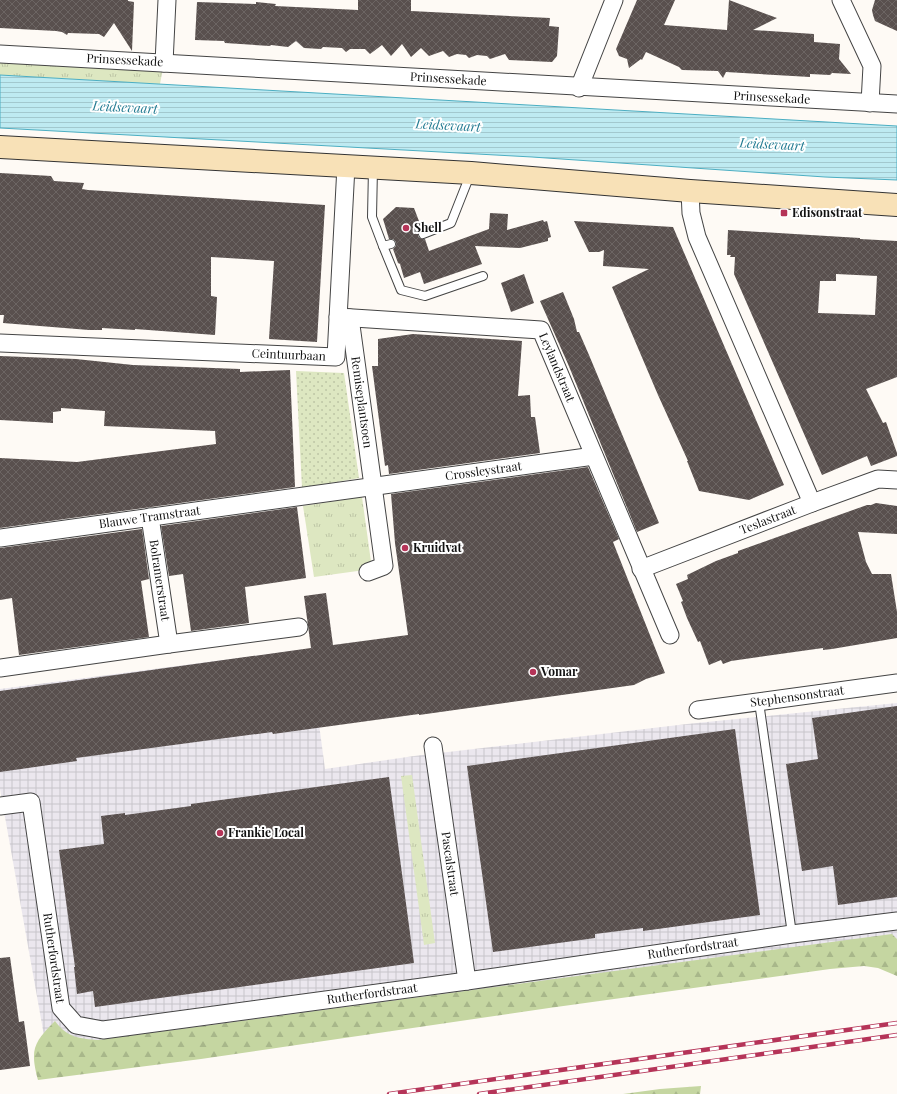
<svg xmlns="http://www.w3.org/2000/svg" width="897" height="1094" font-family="'Playfair Display',serif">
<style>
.industrial{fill:url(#industrial-grid)}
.grass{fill:url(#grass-tufts)}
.forest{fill:url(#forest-firs)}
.park{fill:url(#park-dots)}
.water{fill:url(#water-rules);stroke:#4caec2}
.building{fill:url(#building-cross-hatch);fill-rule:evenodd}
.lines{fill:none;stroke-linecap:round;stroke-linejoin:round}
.lane-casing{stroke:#444;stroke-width:10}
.street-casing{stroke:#444;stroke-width:19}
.secondary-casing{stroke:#333;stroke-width:24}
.lane{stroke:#fff;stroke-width:8}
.street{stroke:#fff;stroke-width:17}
.secondary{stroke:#f8e1b7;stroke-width:22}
.rail-casing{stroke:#b53458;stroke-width:4.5}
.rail{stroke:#fff;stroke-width:3;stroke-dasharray:9;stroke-linecap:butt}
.poi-dot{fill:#b53458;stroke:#fff;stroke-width:1.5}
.labels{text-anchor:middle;stroke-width:4;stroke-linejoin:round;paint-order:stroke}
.street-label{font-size:12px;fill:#111;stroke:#fff}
.poi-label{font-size:12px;font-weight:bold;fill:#111;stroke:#fff;text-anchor:start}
.water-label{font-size:13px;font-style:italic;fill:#237b92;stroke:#fff}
</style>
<defs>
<pattern id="industrial-grid" width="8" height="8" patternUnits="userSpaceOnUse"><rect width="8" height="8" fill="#ebe7ee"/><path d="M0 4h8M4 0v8" fill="none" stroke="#c8c5cb"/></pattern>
<pattern id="grass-tufts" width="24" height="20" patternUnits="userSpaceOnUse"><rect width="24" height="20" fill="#dde7c1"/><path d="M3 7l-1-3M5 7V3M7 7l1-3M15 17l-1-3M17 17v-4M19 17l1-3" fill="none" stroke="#bdc5a5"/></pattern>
<pattern id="forest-firs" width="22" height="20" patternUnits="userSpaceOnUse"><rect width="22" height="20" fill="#c5d6a1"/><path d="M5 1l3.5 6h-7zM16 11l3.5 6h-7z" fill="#a8b78a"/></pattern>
<pattern id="park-dots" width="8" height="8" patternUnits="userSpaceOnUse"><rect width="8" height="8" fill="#dde7c1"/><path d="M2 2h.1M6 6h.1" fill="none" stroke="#bdc5a5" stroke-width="1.8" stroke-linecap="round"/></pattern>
<pattern id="water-rules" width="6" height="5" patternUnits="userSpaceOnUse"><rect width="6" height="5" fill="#beeaf1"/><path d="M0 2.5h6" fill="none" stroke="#a2c8ce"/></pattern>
<pattern id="building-cross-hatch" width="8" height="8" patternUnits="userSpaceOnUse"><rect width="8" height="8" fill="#59504e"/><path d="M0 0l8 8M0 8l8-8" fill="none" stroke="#6c6563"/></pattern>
</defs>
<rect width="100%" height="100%" fill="#fefaf5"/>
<polygon class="industrial" points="309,649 325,769 414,756 687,724 897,703 897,947 51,1075 0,789 0,689"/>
<g class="grass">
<polygon points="0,53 164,63 160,84 0,75"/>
<polygon points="362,497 372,569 314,577 303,506"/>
<polygon points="412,775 435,943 424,945 401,776"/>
</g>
<g class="forest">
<path d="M892 934 897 939V976L878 968 864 966 830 969 549 1008 201 1059 38 1080C30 1050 33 1043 55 1021 66 1037 80 1039 98 1040Z"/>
<polygon points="701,1086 700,1094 623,1094 660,1089"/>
</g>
<polygon class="park" points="296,371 344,373 359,478 302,488"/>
<polygon class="water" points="0,75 897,126 897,180 825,177 532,157 0,128"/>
<g class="building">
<polygon points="0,0 128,0 128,1 134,2 132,51 114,23 104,37 99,34 68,33 67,35 62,32 56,31 0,28"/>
<polygon points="358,0 411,0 411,11 550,18 549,26 559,27 557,56 552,62 509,60 505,54 490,59 487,56 477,55 469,58 466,55 457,54 449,57 443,51 429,56 421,48 411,57 402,44 391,56 382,45 370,54 365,49 350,49 346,52 342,48 323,47 321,49 304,48 296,41 288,47 271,45 270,46 225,43 224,41 195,40 197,2 256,4 256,2 276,4 275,6 358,10"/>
<polygon points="637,0 675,0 664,25 727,30 729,0 777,18 753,30 814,34 814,42 840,44 839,59 851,74 832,73 830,75 810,74 810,77 726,72 723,78 718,71 682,70 679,67 646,52 642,60 641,59 629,68 627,59 619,56 616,49"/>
<polygon points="875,0 897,0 897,31 875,21 873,15 872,10"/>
<polygon points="0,173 51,176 54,181 84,183 82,189 88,190 325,205 317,342 269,339 274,261 211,257 211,296 217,297 215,335 135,329 135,330 102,328 102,330 89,330 3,323 4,315 0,315"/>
<polygon points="396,207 414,208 422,229 418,231 418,236 420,238 425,239 429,251 489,229 490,213 508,214 507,230 543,220 544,222 547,221 551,237 548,238 548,241 520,248 475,246 482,264 424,284 420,272 404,278 400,264 398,263 393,249 396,246 396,242 393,239 389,239 383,219"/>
<polygon points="574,221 673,227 784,485 749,500 699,491 687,461 688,461 658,395 612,287 649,269 603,266 604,250 599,252 589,252"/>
<path d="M728 230 860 238V239L897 241V377L866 389 883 423 886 422 897 453V456L871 466 867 456 822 475 734 274 735 257H730L731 255H727ZM836 274 877 276 875 315 818 313 820 281H836Z"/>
<polygon points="524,274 534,303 511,312 501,283"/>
<polygon points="563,292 574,319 577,332 579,332 589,355 659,523 637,532 568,364 540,301"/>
<polygon points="413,334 522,341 518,396 530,395 531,417 535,417 540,453 389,474 388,465 385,466 372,366 378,366 378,339"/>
<polygon points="0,356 76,359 133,365 240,369 240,372 290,370 295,487 0,528 0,458 77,462 216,444 215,431 104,426 105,411 61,408 61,411 53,412 53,423 0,420"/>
<polygon points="588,467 619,539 613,542 665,673 646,679 634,685 419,715 419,714 273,734 272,732 76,758 77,761 0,772 0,691 311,648 304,596 326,593 333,645 408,635 395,543 391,494"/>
<polygon points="876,503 897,506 897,534 858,532 866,562 872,574 891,574 897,612 897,638 832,649 823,650 823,648 731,661 723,664 721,660 709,665 700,641 698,642 687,618 681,602 683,601 676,584 688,579 687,575 716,561 738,553 738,551 867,505 871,505"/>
<polygon points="297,507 306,578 245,587 249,623 191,631 183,574 169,576 161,526"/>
<polygon points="142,529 149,579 141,581 149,637 19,655 12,598 0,600 0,548"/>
<polygon points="897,706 897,897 838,905 833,866 802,871 786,764 818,759 812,718"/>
<polygon points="735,729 760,915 643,931 643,928 595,934 595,938 493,952 467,766"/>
<polygon points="389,777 414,963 95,1007 93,991 77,994 74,967 75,967 59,850 104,844 101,816 125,813 125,815 191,806 191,804"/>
<polygon points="10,957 19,1022 24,1021 30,1066 0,1070 0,958"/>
</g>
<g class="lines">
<g class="lane-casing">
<g id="lane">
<polyline points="373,168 372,217 383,246 391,244"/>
<polyline points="423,234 451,223 470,175"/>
<polyline points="383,246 401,290 425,296 483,276"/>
<polyline points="759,702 792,934"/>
</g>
</g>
<g class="street-casing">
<g id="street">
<polyline points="841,0 872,66 870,103"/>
<path id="s1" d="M0 54C299 68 598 90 897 104"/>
<polyline points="164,63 167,0"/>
<polyline points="579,88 614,0"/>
<polyline points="690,191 691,213 697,237 812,503"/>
<path id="s2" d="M338 317 541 330 670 635"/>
<path id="s3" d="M350 318 384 566 368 572"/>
<path id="s4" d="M0 343 336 357 346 166"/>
<path id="s5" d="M150 517 169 644"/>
<path id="s6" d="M0 538 594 456"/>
<path id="s7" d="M641 569 812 503 878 479 897 480"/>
<polyline points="0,668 169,644 299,627"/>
<path id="s8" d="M698 710 897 683"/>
<path id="s9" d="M433 746 467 981"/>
<path id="s10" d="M0 806 31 802 61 1008 76 1025 103 1030 467 981 792 934 897 921"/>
</g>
</g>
<g class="secondary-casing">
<polyline id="secondary" points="0,147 471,173 690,191 897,205"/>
</g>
<use href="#lane" class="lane"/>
<use href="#street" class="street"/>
<use href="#secondary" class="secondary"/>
<g class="rail-casing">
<g id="rail">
<polyline points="389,1094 897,1023"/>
<polyline points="479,1094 897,1035"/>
</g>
</g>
<use href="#rail" class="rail"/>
</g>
<g class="poi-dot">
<rect x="780" y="209" width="8" height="8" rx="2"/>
<circle cx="406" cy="228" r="4"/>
<circle cx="405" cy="548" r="4"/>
<circle cx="533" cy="672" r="4"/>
<circle cx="220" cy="833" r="4"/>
</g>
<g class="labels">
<g class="street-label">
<text dy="4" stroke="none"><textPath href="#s1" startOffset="125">Prinsessekade</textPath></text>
<text dy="4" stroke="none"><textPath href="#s1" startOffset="449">Prinsessekade</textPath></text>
<text dy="4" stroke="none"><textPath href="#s1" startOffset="773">Prinsessekade</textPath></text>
<text dy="4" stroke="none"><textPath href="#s4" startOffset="289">Ceintuurbaan</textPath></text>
<text dy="4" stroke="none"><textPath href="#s2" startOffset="244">Leylandstraat</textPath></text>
<text dy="4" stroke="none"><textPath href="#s3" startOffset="85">Remiseplantsoen</textPath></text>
<text dy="4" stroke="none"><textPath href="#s6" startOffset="488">Crossleystraat</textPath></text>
<text dy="4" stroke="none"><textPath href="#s6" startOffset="151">Blauwe Tramstraat</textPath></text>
<text dy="4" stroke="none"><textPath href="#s7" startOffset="136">Teslastraat</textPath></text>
<text dy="4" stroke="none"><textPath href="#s5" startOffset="64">Bolramerstraat</textPath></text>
<text dy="4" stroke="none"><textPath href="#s8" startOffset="100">Stephensonstraat</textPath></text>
<text dy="4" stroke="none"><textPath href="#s9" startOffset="119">Pascalstraat</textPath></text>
<text dy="4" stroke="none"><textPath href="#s10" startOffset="885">Rutherfordstraat</textPath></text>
<text dy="4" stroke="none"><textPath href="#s10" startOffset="189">Rutherfordstraat</textPath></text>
<text dy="4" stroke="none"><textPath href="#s10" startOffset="561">Rutherfordstraat</textPath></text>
</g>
<g class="poi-label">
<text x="792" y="217">Edisonstraat</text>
<text x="414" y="232">Shell</text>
<text x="413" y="552">Kruidvat</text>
<text x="541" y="676">Vomar</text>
<text x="228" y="837">Frankie Local</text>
</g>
<g class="water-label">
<text transform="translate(125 107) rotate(3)" y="5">Leidsevaart</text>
<text transform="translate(448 125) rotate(3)" y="5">Leidsevaart</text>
<text transform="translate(772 144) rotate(3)" y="5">Leidsevaart</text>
</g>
</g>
</svg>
